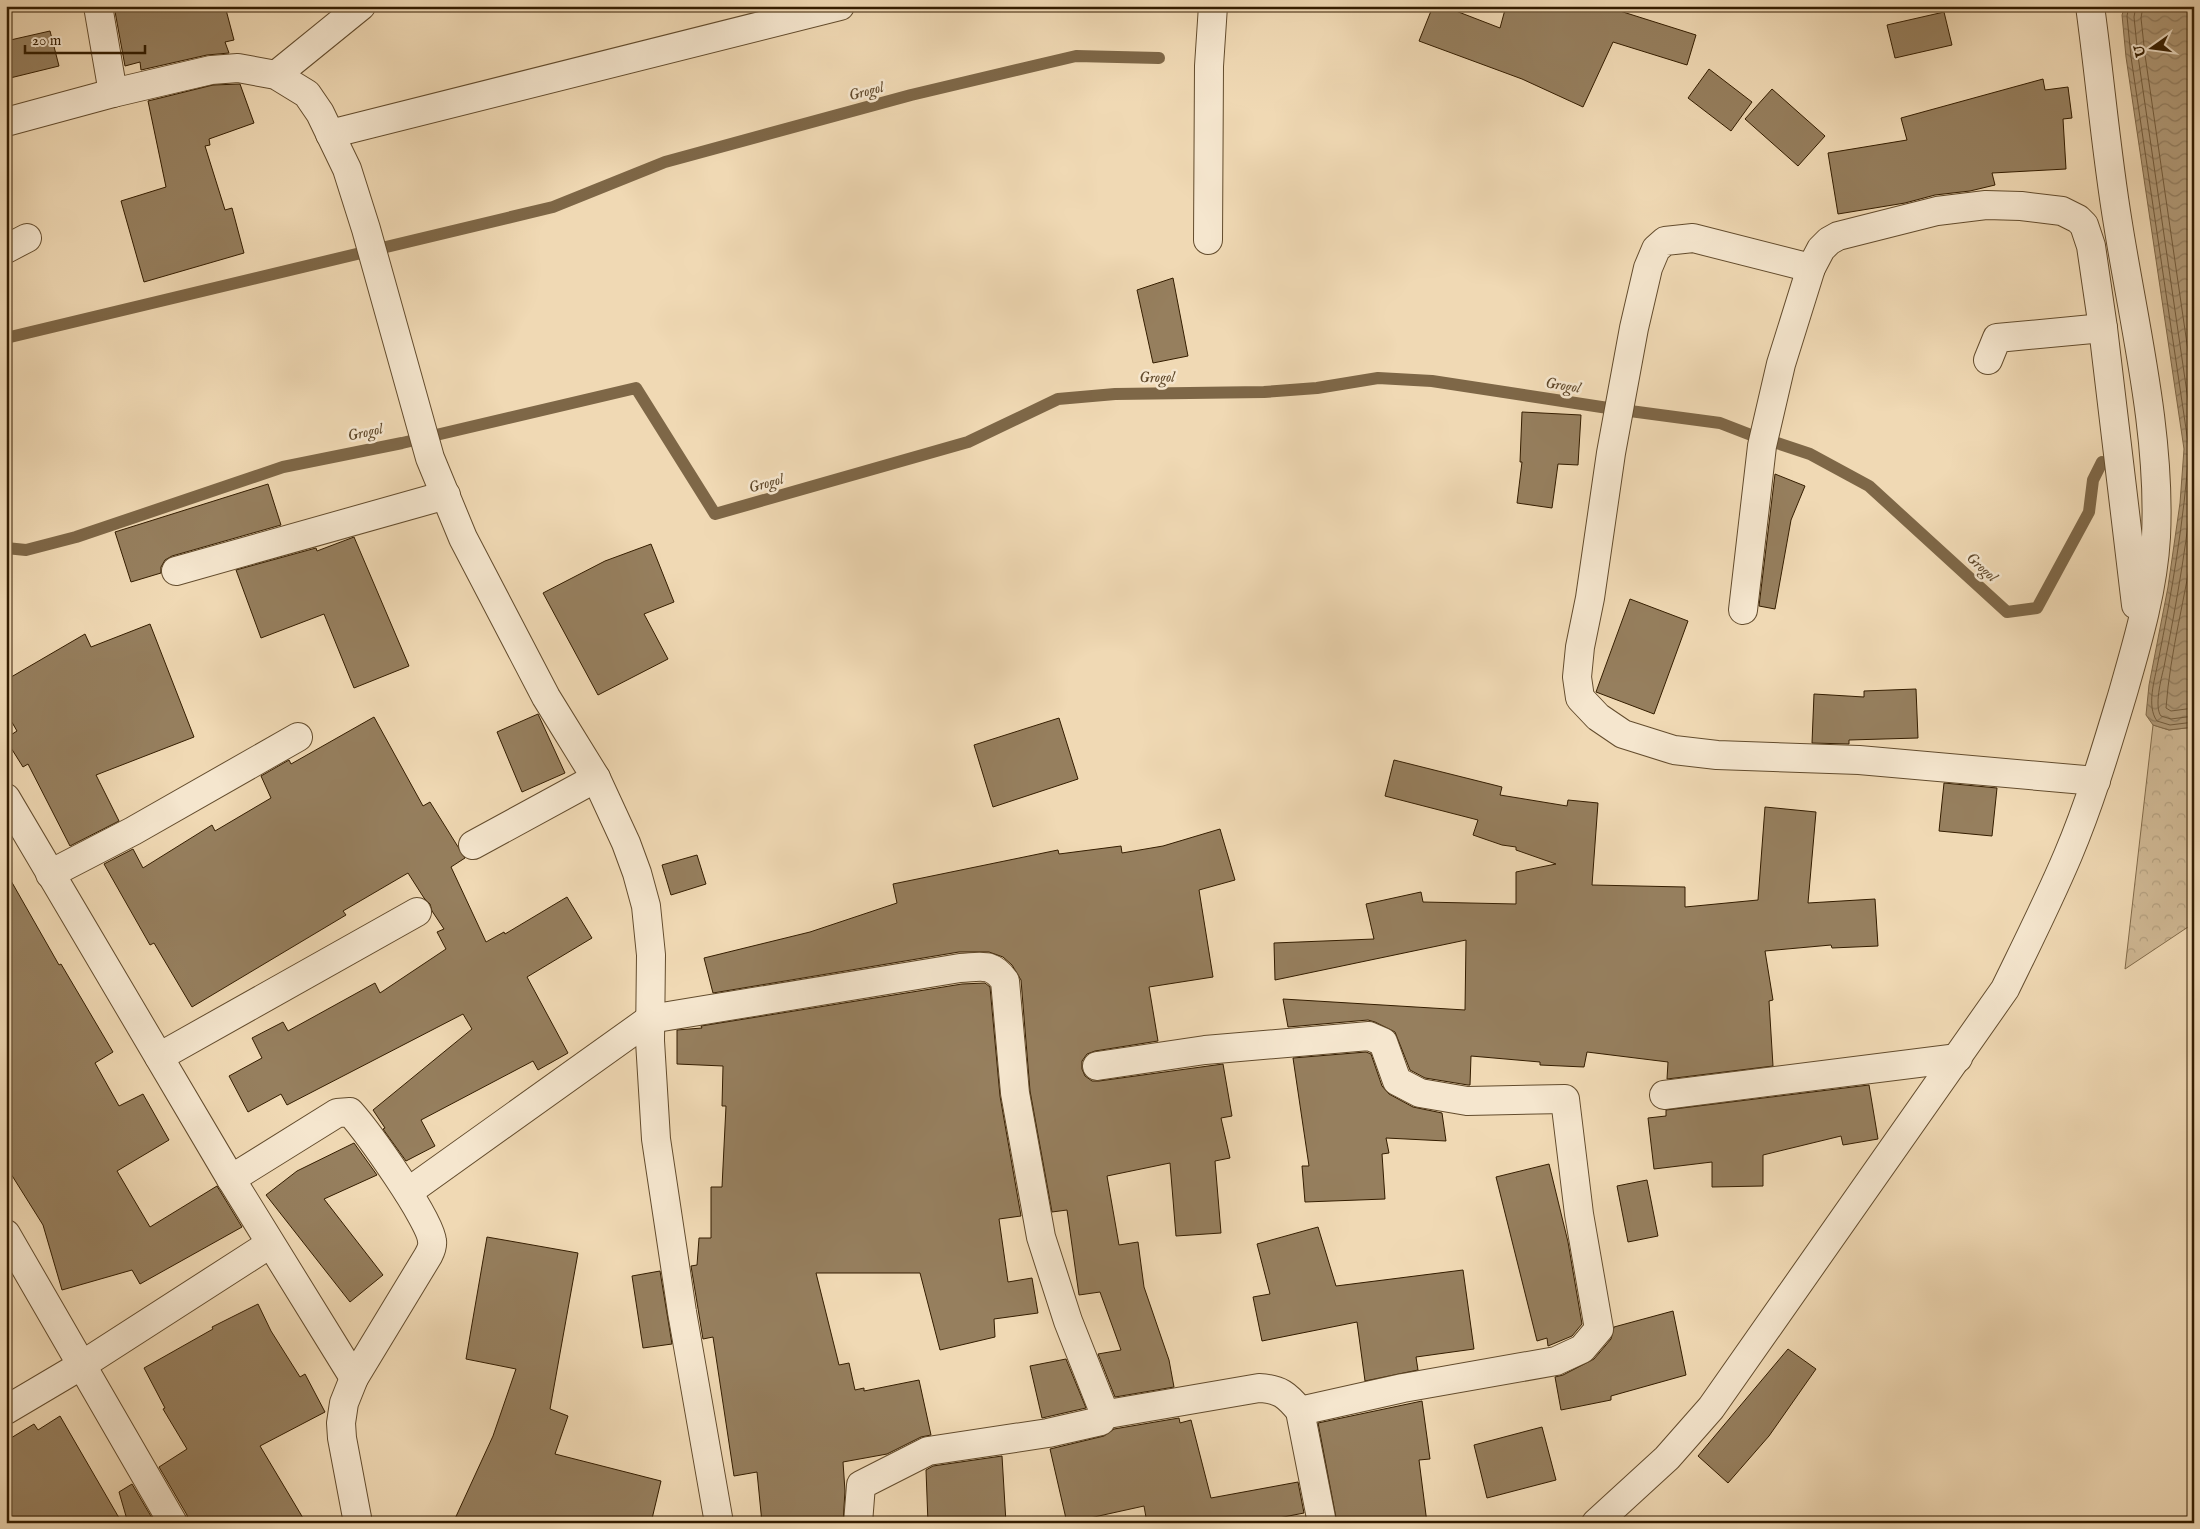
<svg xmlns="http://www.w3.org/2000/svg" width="2200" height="1529" font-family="'IM FELL English',serif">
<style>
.forest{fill:url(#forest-crowns);stroke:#826b4a}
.water{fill:url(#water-waves);stroke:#7e6747}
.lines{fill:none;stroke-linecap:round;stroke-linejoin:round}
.shore{stroke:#725b3c;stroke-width:1}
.stream{stroke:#7e6747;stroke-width:12}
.building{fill:#967f5e;stroke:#341d00}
.street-casing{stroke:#634c2d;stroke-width:30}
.street{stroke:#f5e6ce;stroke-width:28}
.labels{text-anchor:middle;stroke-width:5;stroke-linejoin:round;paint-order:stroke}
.water-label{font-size:15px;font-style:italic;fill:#5f482a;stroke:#f5e6ce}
</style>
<defs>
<pattern id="forest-crowns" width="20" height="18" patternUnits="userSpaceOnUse" patternTransform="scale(1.25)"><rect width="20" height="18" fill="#d0b995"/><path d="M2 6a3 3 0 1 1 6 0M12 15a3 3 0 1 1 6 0" fill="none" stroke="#b39f7f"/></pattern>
<pattern id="water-waves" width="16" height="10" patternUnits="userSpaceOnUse" patternTransform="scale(1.25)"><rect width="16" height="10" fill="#b09977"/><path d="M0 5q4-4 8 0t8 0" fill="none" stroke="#907c5f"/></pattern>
</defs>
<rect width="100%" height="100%" fill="#f0d9b4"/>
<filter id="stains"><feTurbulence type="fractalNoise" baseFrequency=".004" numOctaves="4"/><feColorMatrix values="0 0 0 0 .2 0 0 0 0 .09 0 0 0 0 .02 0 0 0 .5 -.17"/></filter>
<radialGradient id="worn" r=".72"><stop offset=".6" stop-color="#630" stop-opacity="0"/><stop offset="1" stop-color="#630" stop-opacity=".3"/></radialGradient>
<polygon class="forest" points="2153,725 2169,730 2194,727 2194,923 2125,969"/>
<polygon class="water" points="2125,6 2194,6 2194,727 2169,730 2153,725 2146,715 2149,685 2168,587 2180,503 2184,449 2126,57 2122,15"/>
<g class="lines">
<g class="shore">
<path d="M2129 6 2127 16 2131 57 2189 449C2184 521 2172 591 2158 662 2155 679 2146 706 2157 721L2170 725 2194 722"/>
<polyline points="2136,6 2134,17 2138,56 2194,441"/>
<polyline points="2143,6 2141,18 2145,55 2194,392"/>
<path d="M2194 466C2189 534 2177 600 2164 667 2161 679 2154 707 2161 716L2171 719 2194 716"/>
<path d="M2194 539C2186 595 2170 652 2166 708L2171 711 2194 708"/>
</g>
<g class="stream">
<polyline points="6,338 553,207 665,162 911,95 1076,56 1159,58"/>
<polyline points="1630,411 1720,423 1751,435"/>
<polyline points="1777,443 1810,454 1869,486 2007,612 2037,608 2089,512 2093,480 2102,462"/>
<polyline points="6,548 26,550 76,537 283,467 402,443 636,388 715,514 968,442 1058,399 1115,394 1264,392 1317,388 1378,378 1432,381 1608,408"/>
</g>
</g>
<g class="building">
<polygon points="114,6 225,6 234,40 225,42 229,53 207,55 141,70 140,62 125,66"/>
<polygon points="1433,6 1443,6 1500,28 1506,6 1604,6 1696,35 1687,65 1613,42 1583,107 1522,79 1419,41"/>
<polygon points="1944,12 1952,45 1895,58 1887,25"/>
<polygon points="50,31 59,66 6,79 6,41"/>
<polygon points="1709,69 1752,102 1731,131 1688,98"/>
<polygon points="2043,79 2045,90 2068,87 2072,118 2063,119 2066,169 1992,173 1995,185 1970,191 1935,195 1905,203 1838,214 1828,153 1907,140 1901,118"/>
<polygon points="240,84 254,123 209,139 210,145 205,146 225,210 232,208 244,253 144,282 121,201 166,187 148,101 213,85"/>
<polygon points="1772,89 1825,136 1798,166 1745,119"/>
<polygon points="1173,278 1188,356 1153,363 1137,290"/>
<polygon points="1522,412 1581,415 1578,465 1558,464 1552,508 1517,503 1522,462 1520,462"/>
<polygon points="1775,474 1805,486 1791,520 1775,609 1759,606"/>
<polygon points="268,484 281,525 172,556 165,560 161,567 161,573 131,582 115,532"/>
<polygon points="354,537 409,666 354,688 324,614 261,638 236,570 316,548 317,551"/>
<polygon points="651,544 674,602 644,614 668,659 598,695 543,593 605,561"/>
<polygon points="1630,599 1688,621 1654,714 1596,692"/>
<polygon points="150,624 194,737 96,775 119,821 70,846 28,764 23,767 6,740 6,738 17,731 6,712 6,680 85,634 91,647"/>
<polygon points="1916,689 1918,738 1849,740 1849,744 1812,743 1814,694 1864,697 1864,691"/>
<polygon points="538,714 565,773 522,792 497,732"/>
<polygon points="374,717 423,806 430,802 465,858 451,867 486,942 504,932 505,934 567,897 592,938 527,977 568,1053 538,1070 533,1061 421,1120 435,1146 406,1161 383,1129 385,1128 373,1110 472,1029 463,1014 287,1105 281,1094 248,1112 229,1076 262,1058 252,1038 283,1022 288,1031 375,983 380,993 446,949 437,932 444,929 432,911 430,904 424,898 408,873 343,911 346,915 192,1007 154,943 150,945 104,864 133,849 143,868 212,825 215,831 271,798 261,776 289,760 291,764"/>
<polygon points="1059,718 1078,779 993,807 974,745"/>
<polygon points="1394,760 1502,787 1500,795 1567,806 1568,800 1598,803 1592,885 1685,887 1685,907 1758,900 1765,807 1816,812 1808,903 1875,899 1878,946 1832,948 1831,945 1765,951 1773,1000 1769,1001 1773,1066 1667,1079 1668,1062 1587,1052 1584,1067 1540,1065 1540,1062 1471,1056 1470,1085 1468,1085 1425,1078 1410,1070 1395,1032 1375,1022 1368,1020 1288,1027 1283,999 1465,1010 1466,940 1275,980 1274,943 1374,939 1366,904 1421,892 1423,902 1516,904 1516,872 1556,864 1516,850 1516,847 1502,845 1473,835 1478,820 1385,796"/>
<polygon points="1944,783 1997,788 1992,836 1939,831"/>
<polygon points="1220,829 1235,880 1199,890 1213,977 1149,987 1158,1041 1095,1051 1087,1054 1082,1061 1082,1069 1085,1076 1092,1081 1099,1081 1223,1064 1232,1116 1221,1118 1230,1158 1215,1161 1221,1233 1176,1236 1170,1163 1107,1176 1119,1245 1138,1242 1144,1287 1169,1360 1174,1387 1115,1397 1098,1354 1121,1350 1100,1292 1079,1295 1067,1210 1052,1212 1030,1091 1021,980 1012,965 1003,957 989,952 959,952 713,993 704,958 810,932 897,903 893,884 1058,850 1059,854 1121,846 1122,853 1163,846"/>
<polygon points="697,855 706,884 671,895 662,865"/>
<polygon points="6,872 59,965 61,964 113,1052 95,1063 119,1106 143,1094 169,1140 117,1171 150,1227 217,1186 242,1227 140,1284 132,1270 62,1290 43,1225 6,1166"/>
<polygon points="985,983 990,987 1000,1096 1021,1216 999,1219 1008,1282 1032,1278 1038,1313 994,1319 995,1337 940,1350 920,1273 816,1273 839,1365 849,1363 855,1390 864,1388 864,1391 919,1380 931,1435 921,1437 887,1454 843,1462 845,1491 843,1523 762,1523 757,1472 734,1476 713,1337 703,1339 691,1266 697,1265 699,1238 711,1238 711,1187 722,1187 726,1106 722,1106 723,1066 677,1064 677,1030 702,1028 701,1026 962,984"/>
<polygon points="1366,1052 1371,1054 1382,1086 1389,1094 1413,1107 1442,1113 1446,1141 1386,1138 1389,1153 1382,1154 1385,1199 1305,1202 1302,1166 1309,1166 1293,1058"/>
<polygon points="1869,1085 1878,1139 1843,1145 1841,1136 1763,1155 1763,1186 1712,1187 1712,1162 1654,1169 1648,1118 1666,1116 1666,1110"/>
<polygon points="354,1143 377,1175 324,1199 383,1275 350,1302 266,1195 297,1171"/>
<polygon points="1549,1164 1568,1242 1582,1324 1572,1336 1548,1346 1547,1338 1537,1341 1496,1177"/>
<polygon points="1647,1180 1658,1236 1628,1242 1617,1186"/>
<polygon points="1318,1227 1336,1286 1463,1270 1474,1349 1416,1357 1418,1370 1365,1381 1357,1322 1262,1341 1253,1297 1270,1294 1257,1244"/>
<polygon points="487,1237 578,1253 550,1409 568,1416 555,1454 661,1481 651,1523 453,1523 493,1436 516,1369 466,1359"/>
<polygon points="660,1271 672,1344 643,1348 632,1276"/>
<polygon points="258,1304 271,1331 300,1377 305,1374 325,1412 260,1446 306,1523 189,1523 187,1515 159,1467 187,1449 163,1409 165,1408 144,1368 213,1329 212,1327"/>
<polygon points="1673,1311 1686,1375 1611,1396 1611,1400 1561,1410 1555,1377 1563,1375 1594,1359 1611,1339 1614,1327"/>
<polygon points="1788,1349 1816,1369 1769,1436 1728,1483 1698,1456"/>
<polygon points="1066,1359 1086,1408 1042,1418 1030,1366"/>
<polygon points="1422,1401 1430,1459 1419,1460 1427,1523 1337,1523 1318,1423"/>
<polygon points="60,1416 122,1523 6,1523 6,1441 34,1424 38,1430"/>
<polygon points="1179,1418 1180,1423 1191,1420 1211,1498 1298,1482 1304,1513 1253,1523 1147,1523 1144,1506 1067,1523 1050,1449 1104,1436 1114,1429"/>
<polygon points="1542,1427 1556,1480 1487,1498 1474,1445"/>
<polygon points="1002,1456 1006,1523 928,1523 926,1470 933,1466"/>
<polygon points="132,1484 155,1523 128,1523 119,1492"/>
</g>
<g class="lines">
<g class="street-casing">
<g id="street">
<polyline points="98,6 113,93"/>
<polyline points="276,75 361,6"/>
<polyline points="6,122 113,93 211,70 238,68 276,75 307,94 320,113 347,169 366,229 430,458 463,538 546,697 596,778 626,843 637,873 646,906 651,955 650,1041 656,1139 682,1312 719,1523"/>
<polyline points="330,134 840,6"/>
<polyline points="1208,240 1209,66 1213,6"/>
<polyline points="6,249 27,238"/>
<polyline points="1811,268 1693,238 1665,241 1656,249 1648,268 1634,328 1611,453 1590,598 1580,647 1577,677 1580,698 1598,717 1623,734 1674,750 1717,755 1859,760 2096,781"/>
<polyline points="1988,360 1997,338 2103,328"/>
<polyline points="176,571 446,495"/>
<polyline points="1743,610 1762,446 1781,364 1811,268 1821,249 1829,241 1838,236 1937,211 1986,205 2021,206 2062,211 2078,219 2084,225 2091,246 2103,328 2136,605"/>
<polyline points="6,798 231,1179 354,1378"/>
<polyline points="473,845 596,778"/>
<polyline points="50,874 133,831 298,737"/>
<polyline points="159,1057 417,912"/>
<polyline points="1097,1066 1205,1050 1369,1036 1383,1042 1397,1081 1420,1093 1467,1101 1565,1099 1579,1214 1599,1329 1582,1349 1556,1361 1403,1388 1300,1411"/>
<polyline points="1664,1095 1958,1058"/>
<path d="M231 1179 337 1113 350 1112C367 1131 431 1220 432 1241 433 1247 430 1252 428 1256L354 1378 344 1403 341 1423 342 1438 358 1523"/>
<path d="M408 1192 650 1019 960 968C982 967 991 962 1005 981L1015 1093 1041 1237 1068 1321 1102 1407 1101 1421 1048 1433 928 1451 861 1485 858 1523"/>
<polyline points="6,1234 173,1523"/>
<polyline points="6,1410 82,1365 270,1244"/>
<path d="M1102 1415 1259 1388C1280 1389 1287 1395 1300 1411L1322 1523"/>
<path d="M1596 1523 1667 1458 1711 1408 2005 989C2027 944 2049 900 2068 855 2090 803 2106 749 2122 696 2137 644 2153 591 2156 537 2161 433 2134 325 2118 224 2106 152 2100 78 2090 6"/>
</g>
</g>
<use href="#street" class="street"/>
</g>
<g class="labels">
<g class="water-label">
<text transform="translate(866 91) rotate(-15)" y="5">Grogol</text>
<text transform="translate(1157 377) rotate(-1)" y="5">Grogol</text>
<text transform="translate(1563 385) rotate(9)" y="5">Grogol</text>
<text transform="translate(365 432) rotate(-13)" y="5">Grogol</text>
<text transform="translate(766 483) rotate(-16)" y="5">Grogol</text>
<text transform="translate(1982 567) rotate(42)" y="5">Grogol</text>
</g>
</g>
<rect width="2200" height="1529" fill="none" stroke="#f0d9b4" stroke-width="25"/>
<rect x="8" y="8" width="2185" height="1514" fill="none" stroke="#341d00" stroke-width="2.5"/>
<rect x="12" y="12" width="2175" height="1504" fill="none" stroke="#341d00"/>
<g transform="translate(2152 48) rotate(256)" stroke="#f5e6ce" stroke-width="4" paint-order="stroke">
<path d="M0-4L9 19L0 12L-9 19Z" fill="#341d00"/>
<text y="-8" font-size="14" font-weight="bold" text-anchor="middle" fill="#341d00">U</text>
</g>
<path d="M25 45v8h120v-8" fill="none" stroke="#341d00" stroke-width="2.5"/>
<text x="32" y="45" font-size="15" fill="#341d00" stroke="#f5e6ce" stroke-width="4" paint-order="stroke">20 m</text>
<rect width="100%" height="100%" filter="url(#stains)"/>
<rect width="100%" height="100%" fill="url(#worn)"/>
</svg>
